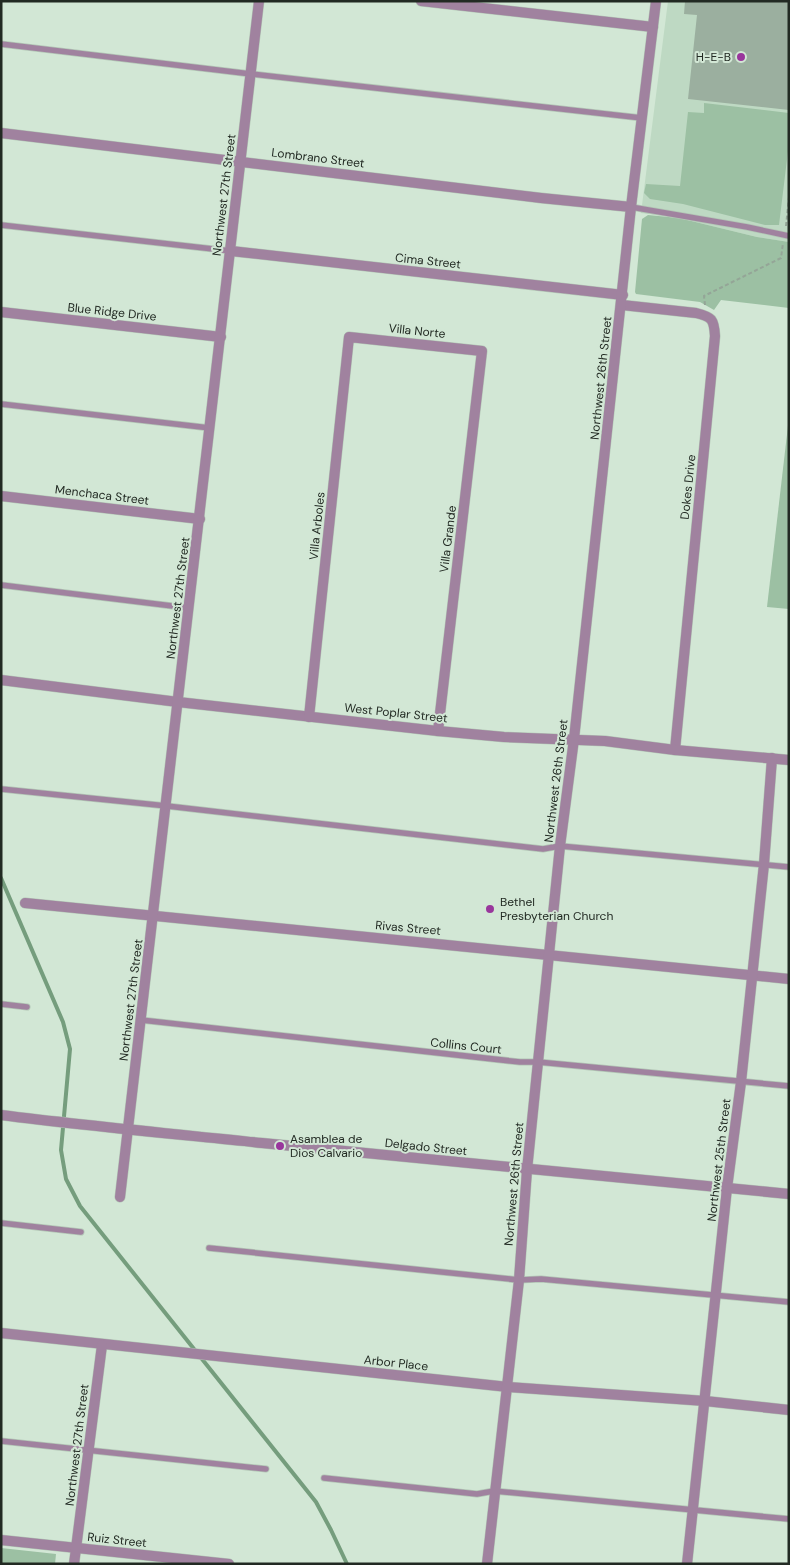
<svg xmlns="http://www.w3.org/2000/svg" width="790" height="1565" font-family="'DM Sans',sans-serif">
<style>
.built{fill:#bed9c3}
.green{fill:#9cc0a3}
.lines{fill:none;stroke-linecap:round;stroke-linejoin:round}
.stream{stroke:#759d7d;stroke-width:4}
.building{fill:#9baf9f}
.service-casing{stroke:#b2c5b5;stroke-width:7}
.minor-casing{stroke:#b2c5b5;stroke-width:11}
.path{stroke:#94a597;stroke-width:2;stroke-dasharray:4 2.5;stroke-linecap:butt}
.service{stroke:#a0829f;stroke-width:5.5}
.minor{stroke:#a0829f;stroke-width:10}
.poi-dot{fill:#99369c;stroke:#d2e7d5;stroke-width:2}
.labels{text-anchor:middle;stroke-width:4;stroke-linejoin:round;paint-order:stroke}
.poi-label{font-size:12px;fill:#222a23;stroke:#d2e7d5;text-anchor:start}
.street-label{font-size:12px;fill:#222a23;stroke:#d2e7d5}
</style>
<rect width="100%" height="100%" fill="#d2e7d5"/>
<polygon class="built" points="668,1 789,1 789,242 757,237 679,218 641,213"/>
<g class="green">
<polygon points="704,103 789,113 789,143 779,225 765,225 683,204 650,199 644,193 646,184 680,186 688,112 704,113"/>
<polygon points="648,215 679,218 757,237 789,242 789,308 721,300 714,310 700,302 636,294 635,292 642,219"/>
<polygon points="789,417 789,609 767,607"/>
<polygon points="1,1548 56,1554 55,1564 1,1564"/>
</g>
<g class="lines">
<polyline class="stream" points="1,878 63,1022 70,1049 61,1150 66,1179 80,1206 316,1502 331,1530 347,1564"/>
</g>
<polygon class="building" points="685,1 789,1 789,110 688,99 697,15 684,14"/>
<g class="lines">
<g class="service-casing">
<g id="service">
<polyline points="1,44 251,74 642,118"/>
<polyline points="631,207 747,227 789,236"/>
<polyline points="1,225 231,251"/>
<polyline points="1,404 210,428"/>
<polyline points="1,585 189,608"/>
<polyline points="1,789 167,806 543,849 560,846 789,867"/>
<polyline points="1,1004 27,1007"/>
<polyline points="141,1020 520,1062 538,1062 789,1086"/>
<polyline points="1,1223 81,1232"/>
<polyline points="209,1248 519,1280 541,1279 789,1302"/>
<polyline points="1,1441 266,1469"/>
<polyline points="324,1478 477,1494 494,1491 789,1519"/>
</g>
</g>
<g class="minor-casing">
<g id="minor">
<polyline points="421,1 653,27"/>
<polyline points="1,133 541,198 631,207"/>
<polyline points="231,251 623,295"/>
<path d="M622 305 696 313C712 317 714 319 715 336L675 750"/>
<polyline points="1,312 221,337"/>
<polyline points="1,496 200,519"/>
<polyline points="1,680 178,702 438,731 504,737 605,741 675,750 789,760"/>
<polyline points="309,717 349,337 482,351 438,731"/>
<polyline points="25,903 789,979"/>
<path d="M1 1115C88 1126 175 1134 262 1143 438 1161 613 1176 789 1194"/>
<polyline points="120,1197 259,1"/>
<polyline points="1,1333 508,1387 705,1401 789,1410"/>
<polyline points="1,1540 229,1564"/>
<polyline points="74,1564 102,1345"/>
<polyline points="487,1564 519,1280 527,1170 560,846 574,739 631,207 656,1"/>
<polyline points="687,1564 727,1188 741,1082 764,864 772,758"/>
</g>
</g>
<g class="path">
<polyline points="786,226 789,197"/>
<polyline points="705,305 704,296 781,258 783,243"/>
</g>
<use href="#service" class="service"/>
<use href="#minor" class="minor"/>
</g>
<g class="poi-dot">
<circle cx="741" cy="57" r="5"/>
<circle cx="490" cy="909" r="5"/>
<circle cx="280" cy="1146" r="5"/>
</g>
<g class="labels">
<g class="poi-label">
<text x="731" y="61" text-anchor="end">H-E-B</text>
<text x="500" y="906">Bethel<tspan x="500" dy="14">Presbyterian Church</tspan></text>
<text x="290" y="1143">Asamblea de<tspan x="290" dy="14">Dios Calvario</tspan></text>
</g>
<g class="street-label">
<text transform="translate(318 158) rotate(7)" y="4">Lombrano Street</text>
<text transform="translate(224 195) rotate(-83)" y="4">Northwest 27th Street</text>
<text transform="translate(428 261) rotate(6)" y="4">Cima Street</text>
<text transform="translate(112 312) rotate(6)" y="4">Blue Ridge Drive</text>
<text transform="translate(417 331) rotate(6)" y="4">Villa Norte</text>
<text transform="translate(601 378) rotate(-84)" y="4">Northwest 26th Street</text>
<text transform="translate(688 487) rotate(-84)" y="4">Dokes Drive</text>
<text transform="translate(102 495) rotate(7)" y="4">Menchaca Street</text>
<text transform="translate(317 526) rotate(-84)" y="4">Villa Arboles</text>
<text transform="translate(448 539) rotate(-83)" y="4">Villa Grande</text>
<text transform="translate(178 598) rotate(-83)" y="4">Northwest 27th Street</text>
<text transform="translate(396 713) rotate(6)" y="4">West Poplar Street</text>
<text transform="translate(556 781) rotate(-83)" y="4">Northwest 26th Street</text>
<text transform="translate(408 928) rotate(5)" y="4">Rivas Street</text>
<text transform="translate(131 1000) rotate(-83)" y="4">Northwest 27th Street</text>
<text transform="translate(466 1046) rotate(6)" y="4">Collins Court</text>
<text transform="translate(426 1147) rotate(6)" y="4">Delgado Street</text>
<text transform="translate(719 1160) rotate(-83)" y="4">Northwest 25th Street</text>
<text transform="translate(514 1184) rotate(-85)" y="4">Northwest 26th Street</text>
<text transform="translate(396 1363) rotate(6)" y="4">Arbor Place</text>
<text transform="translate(77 1445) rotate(-83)" y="4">Northwest 27th Street</text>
<text transform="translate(117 1540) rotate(6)" y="4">Ruiz Street</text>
</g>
</g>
<rect width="790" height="1565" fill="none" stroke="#222a23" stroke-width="5"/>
</svg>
